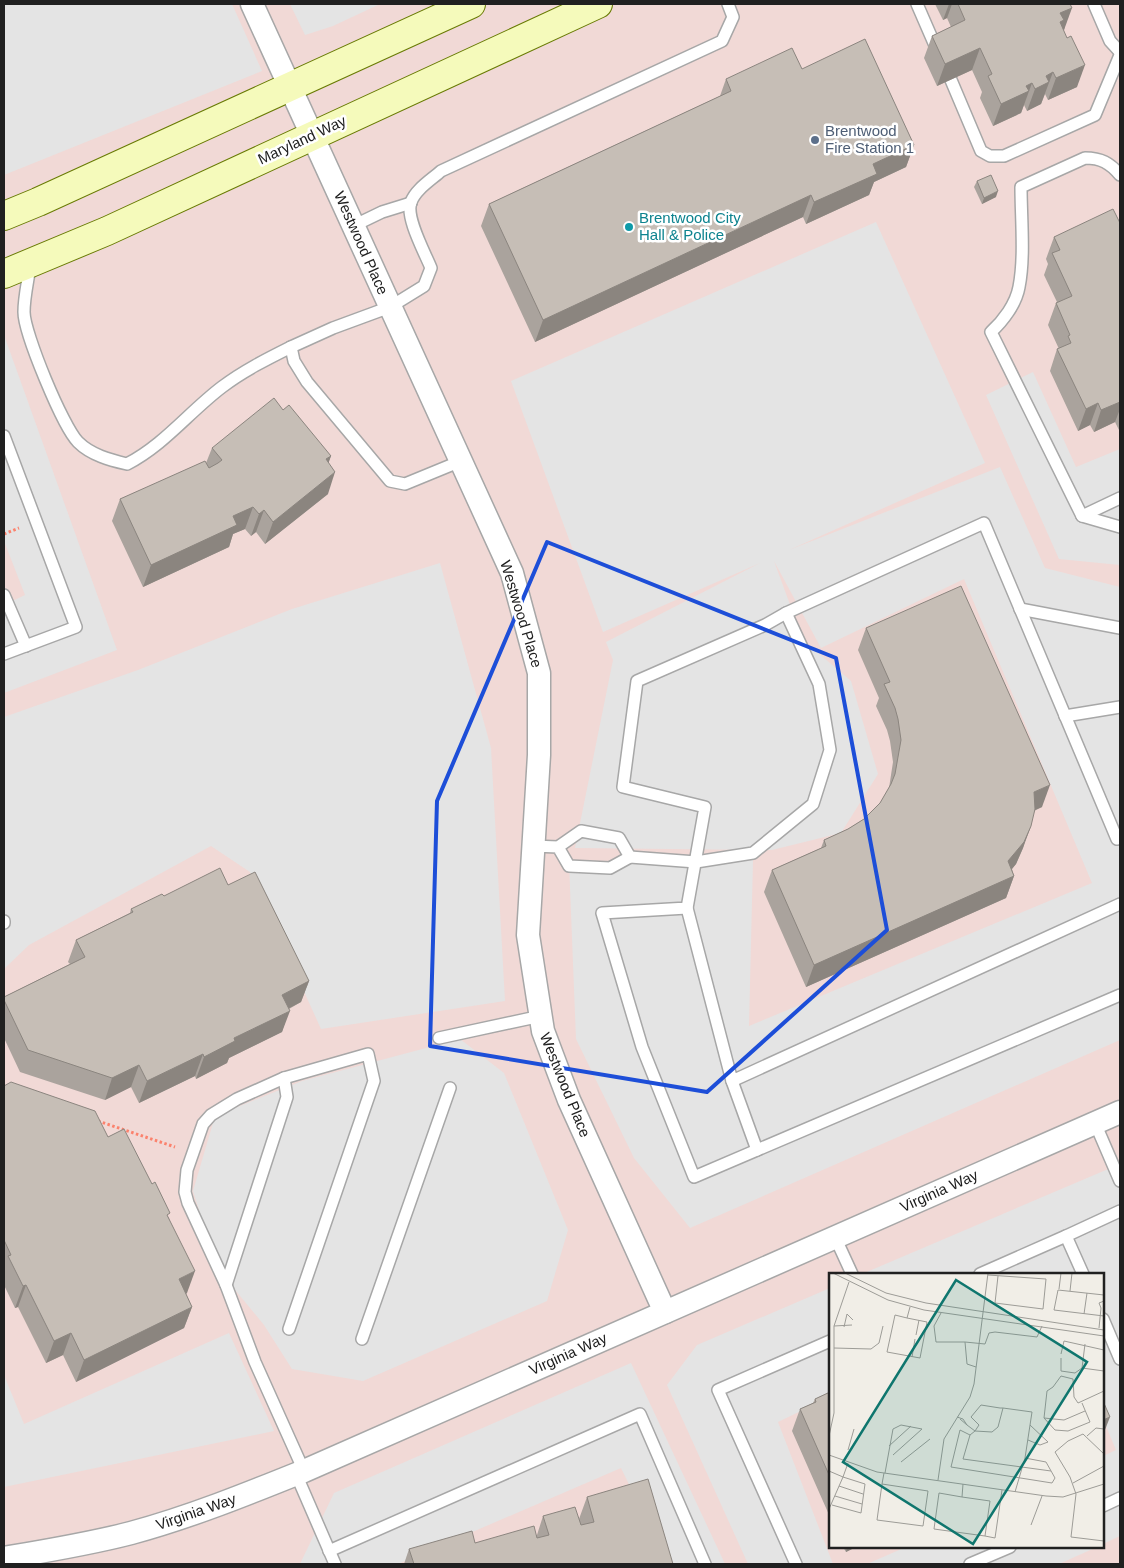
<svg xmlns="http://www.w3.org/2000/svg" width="1124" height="1568" font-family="Arial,sans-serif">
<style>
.commercial{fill:#f1d9d6;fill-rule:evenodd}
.parking{fill:#e4e4e4}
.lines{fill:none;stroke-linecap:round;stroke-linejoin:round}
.service-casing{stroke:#a7a7a7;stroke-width:14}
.minor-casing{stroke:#a7a7a7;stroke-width:25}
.secondary-casing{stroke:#697b04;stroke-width:30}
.path{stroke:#fb826d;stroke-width:3;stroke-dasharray:2.5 2.5;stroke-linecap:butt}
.service{stroke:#fff;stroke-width:11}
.minor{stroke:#fff;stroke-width:22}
.secondary{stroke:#f5fabb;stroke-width:28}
.wall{fill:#aaa39d}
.shaded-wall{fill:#8b857f}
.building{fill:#c6beb6;stroke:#8b857f}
.marked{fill:none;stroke:#1d4ed8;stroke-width:4;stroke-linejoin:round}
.service-dot{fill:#5c6f8a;stroke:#fff;stroke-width:2}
.culture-dot{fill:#0f9aa8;stroke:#fff;stroke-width:2}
.labels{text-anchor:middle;stroke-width:5;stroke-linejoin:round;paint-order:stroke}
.service-label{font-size:15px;fill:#4e5e75;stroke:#fff;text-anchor:start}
.street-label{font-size:15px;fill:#202020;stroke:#fff}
.culture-label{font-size:15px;fill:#0d838f;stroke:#fff;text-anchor:start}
.inset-road{fill:none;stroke:#9d9c97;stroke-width:1}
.view{fill:#0f766e;fill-opacity:0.15;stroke:#0f766e;stroke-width:2.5}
.inset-edge{fill:none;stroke:#202020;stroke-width:2.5}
</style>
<rect width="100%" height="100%" fill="#f1eee7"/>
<path class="commercial" d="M4 4H1120V1564H4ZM830 1274H1103V1547H830Z"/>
<g class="parking">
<polygon points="4,4 232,4 262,71 4,175"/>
<polygon points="290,4 380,4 333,26 305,35"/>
<polygon points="876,222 985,463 789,550 1000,467 1045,568 1120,587 1120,1040 690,1228 634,1158 576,1039 569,862 753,860 749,1026 1092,883 964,579 821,648 774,561 803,640 851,681 878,774 841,833 772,850 575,848 613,660 606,642 760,563 603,632 511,381"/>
<polygon points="4,335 117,650 4,693 4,605 25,595 4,541"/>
<polygon points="1033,372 1076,467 1120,449 1120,565 1059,559 986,395"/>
<polygon points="440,563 491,748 505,1001 321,1029 250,872 211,846 29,945 4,969 4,717 138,670 292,609"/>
<polygon points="460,1039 504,1073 568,1230 547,1301 363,1381 292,1369 264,1325 217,1268 193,1191 215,1116 302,1081"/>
<polygon points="1120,1164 1120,1536 1103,1544 1103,1456 1116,1450 1103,1419 1103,1274 862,1274"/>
<polygon points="830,1288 830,1397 778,1422 833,1564 748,1564 667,1385 697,1345"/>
<polygon points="229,1333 274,1431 4,1487 4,1375 24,1424"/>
<polygon points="631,1363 725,1564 668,1564 621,1468 398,1564 300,1564 334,1493"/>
<polygon points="906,1547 1097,1547 1059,1564 867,1564"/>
</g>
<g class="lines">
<g class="service-casing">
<g id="service">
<polyline points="917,4 937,50"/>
<polyline points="1094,4 1110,41 1120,52"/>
<polyline points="951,80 981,151 990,156 1004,156 1095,115 1120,55"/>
<path d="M1120 175C1110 163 1101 158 1085 158L1021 187C1021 218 1025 257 1019 287 1016 304 1003 321 991 332L1082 516 1120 527"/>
<polyline points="353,226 382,212 411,203"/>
<path d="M30 266C28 281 24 297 24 312 24 333 63 427 78 442 91 455 110 460 127 464 164 445 189 412 222 387 243 371 267 359 291 347"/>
<polyline points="4,436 76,627 4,654"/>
<path d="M461 461 405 484 390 481 307 382 294 361 291 347 333 328 390 307 424 286 431 268C425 253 405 217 411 202 416 189 431 180 441 171L722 41 733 17 728 4"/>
<polyline points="1082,516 1120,498"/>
<polyline points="4,595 26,646"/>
<polyline points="1020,609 1120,628"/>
<polyline points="1065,716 1120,707"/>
<polyline points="1120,838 1117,839 984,523 786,613 765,625 637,681 623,787 705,807 687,908 602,913 642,1047 694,1177 1120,995"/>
<polyline points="533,846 558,847 581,831 619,838 630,857 610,868 569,866 558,847"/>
<polyline points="630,857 696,862 753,853 813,804 830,750 819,684 786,613"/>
<polyline points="687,908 732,1081 1120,904"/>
<polyline points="4,921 4,923"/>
<polyline points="439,1038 541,1016"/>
<polyline points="732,1081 757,1150"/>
<polyline points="1095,1123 1120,1181"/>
<polyline points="1066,1236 1120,1211"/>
<polyline points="835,1237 852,1274"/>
<polyline points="980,1274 1066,1236 1083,1274"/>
<polyline points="226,1285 287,1097 284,1078"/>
<polyline points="1103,1319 1120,1359"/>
<polyline points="289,1329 374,1081 368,1054 284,1078 237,1099 211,1115 203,1124 187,1170 185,1192 188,1203 226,1285 255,1362 304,1471"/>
<polyline points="362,1339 450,1088"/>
<polyline points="296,1474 335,1564"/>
<polyline points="1103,1506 1120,1498"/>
<polyline points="329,1551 640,1414 705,1564"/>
<polyline points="796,1564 718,1390 830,1341"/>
<polyline points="970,1564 1010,1547"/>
</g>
</g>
<g class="minor-casing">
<g id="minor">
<polyline points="252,4 512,573 539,673 539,755 528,935 543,1031 569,1100 665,1312"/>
<path d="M4 1558C46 1551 89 1544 131 1533 190 1517 247 1494 304 1471L1120 1112"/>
</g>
</g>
<g class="secondary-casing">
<g id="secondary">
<polyline points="4,216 38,202 471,4"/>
<polyline points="4,274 107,231 598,4"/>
</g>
</g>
<g class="path">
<polyline points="4,534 19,528"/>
<polyline points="98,1121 175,1147"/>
</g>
<use href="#service" class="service"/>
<use href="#minor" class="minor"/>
<use href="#secondary" class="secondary"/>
</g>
<g class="wall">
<polygon points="935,4 1070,4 1064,30 1063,30 1077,87 1048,100 1045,94 1041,104 1027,111 1024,105 1021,113 993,126 980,98 982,92 972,70 937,86 924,58 932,36 951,27 947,18 943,20"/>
<polygon points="802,69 914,145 906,167 874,182 869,195 806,224 803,217 535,342 481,226 489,204 720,96 726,79"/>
<polygon points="977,181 996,197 982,204 974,187"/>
<polygon points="1120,223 1120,432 1115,422 1094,432 1090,425 1078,431 1050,371 1057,349 1059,349 1048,325 1056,303 1057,302 1044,275 1048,264 1046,259 1054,237"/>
<polygon points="283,410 331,456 328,463 328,494 265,544 256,532 251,536 245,529 233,534 229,547 143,587 112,521 120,499 206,463 212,448"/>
<polygon points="866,628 1042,807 1034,811 1023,848 1016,864 1012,869 1014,876 1006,898 806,987 764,892 772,870 821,848 824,840 848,829 864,819 880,803 889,788 893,762 890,741 887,730 876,706 879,698 858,650"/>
<polygon points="228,885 309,981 301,1002 289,1009 282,1032 229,1058 227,1063 196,1079 195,1076 139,1103 131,1087 105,1100 20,1072 4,1038 4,997 70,964 68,962 76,940 130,913 131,909 164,896"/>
<polygon points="4,1086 108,1137 169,1218 187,1293 186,1294 192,1307 184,1328 76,1382 63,1355 46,1363 18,1307 15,1308 4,1285"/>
<polygon points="830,1392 830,1517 792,1431 800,1409 813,1403 815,1399"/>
<polygon points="587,1497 673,1564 404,1564 409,1549 475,1543 537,1535 543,1516 579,1519"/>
<polygon points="843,1547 856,1547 846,1552"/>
</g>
<g class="shaded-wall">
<polygon points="949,4 952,4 947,18 943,20"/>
<polygon points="1072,8 1064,30 1060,32 1060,13"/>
<polygon points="980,48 972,70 937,86 945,64"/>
<polygon points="1085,65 1077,87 1048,100 1056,78"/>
<polygon points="1053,72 1041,104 1027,111 1035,89 1046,76"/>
<polygon points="1032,83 1021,113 993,126 1001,104 1026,86"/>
<polygon points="914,145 906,167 874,182 869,195 806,224 814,202 873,164"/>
<polygon points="998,191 996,197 982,204 984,198"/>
<polygon points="811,195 803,217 535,342 543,320"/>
<polygon points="1120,402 1120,409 1115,422 1094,432 1101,410"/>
<polygon points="1098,403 1090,425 1078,431 1086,409"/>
<polygon points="331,456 323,478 326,459"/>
<polygon points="335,472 328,494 265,544 273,522"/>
<polygon points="253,507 245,529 233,534 229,547 143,587 151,565 233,516"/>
<polygon points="264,510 256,532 251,536 259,514"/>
<polygon points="1050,785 1042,807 1026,814 1034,792"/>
<polygon points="1031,826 1023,848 1016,864 1001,882 1014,876 1006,898 806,987 814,965 1008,861"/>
<polygon points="309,981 301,1002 274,1016 282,995"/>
<polygon points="290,1011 282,1032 229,1058 227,1063 196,1079 204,1057 234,1038"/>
<polygon points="203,1054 195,1076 139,1103 147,1081"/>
<polygon points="139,1065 131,1087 105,1100 112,1078"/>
<polygon points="195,1271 187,1293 171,1301 179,1279"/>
<polygon points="26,1285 18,1307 15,1308 23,1286"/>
<polygon points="192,1307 184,1328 76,1382 84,1360"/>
<polygon points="71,1333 63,1355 46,1363 54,1341"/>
<polygon points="1110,1417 1103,1435 1103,1420"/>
<polygon points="847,1547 856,1547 846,1552"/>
</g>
<g class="building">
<polygon points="958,4 1070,4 1072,8 1060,13 1064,20 1060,22 1067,38 1071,36 1085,65 1056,78 1053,72 1046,76 1049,82 1035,89 1032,83 1026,86 1029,91 1001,104 988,76 992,74 980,48 945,64 932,36 965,20"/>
<polygon points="865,39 914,145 873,164 877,174 814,202 811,195 543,320 489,204 731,91 726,79 792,48 802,69"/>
<polygon points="991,175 998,191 984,198 977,181"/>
<polygon points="1113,209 1120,223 1120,402 1101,410 1098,403 1086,409 1057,349 1071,343 1068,336 1070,335 1056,303 1072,296 1052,253 1060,250 1054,237"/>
<polygon points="274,398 283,410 289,405 331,456 326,459 335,472 273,522 264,510 259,514 253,507 233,516 237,525 151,565 120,499 205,461 209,468 218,463 222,460 212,448"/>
<polygon points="961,586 1050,785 1034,792 1035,809 1031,826 1024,842 1008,861 1014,876 814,965 772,870 826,846 824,840 848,829 864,819 880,803 891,784 895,774 901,740 898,719 895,708 884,684 890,682 866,628"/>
<polygon points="220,868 228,885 255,872 309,981 282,995 290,1011 234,1038 235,1041 204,1057 203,1054 147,1081 139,1065 112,1078 28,1050 4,1000 4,997 85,957 76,940 133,912 131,909 162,894 164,896"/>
<polygon points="11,1082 95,1111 108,1137 124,1129 152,1184 155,1182 170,1213 167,1215 195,1271 179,1279 192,1307 84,1360 71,1333 54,1341 26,1285 23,1286 8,1256 11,1255 4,1240 4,1086"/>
<polygon points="830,1392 830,1477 800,1409 816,1402 815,1399"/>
<polygon points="1103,1401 1110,1417 1103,1420"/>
<polygon points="648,1479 673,1564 414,1564 409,1549 472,1531 475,1543 534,1526 537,1538 549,1535 543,1516 575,1507 581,1525 594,1522 587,1497"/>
</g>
<path class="marked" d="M547 542 836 658 887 930 707 1092 430 1046 437 801Z"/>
<circle class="service-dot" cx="815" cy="140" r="5"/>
<circle class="culture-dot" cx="629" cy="227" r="5"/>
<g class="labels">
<g class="service-label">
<text x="825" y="136">Brentwood<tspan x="825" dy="17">Fire Station 1</tspan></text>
</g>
<g class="street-label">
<text transform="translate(302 140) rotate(-25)" y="5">Maryland Way</text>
<text transform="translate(361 243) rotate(66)" y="5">Westwood Place</text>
<text transform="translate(521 614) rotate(73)" y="5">Westwood Place</text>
<text transform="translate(565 1085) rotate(68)" y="5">Westwood Place</text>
<text transform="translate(939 1191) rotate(-24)" y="5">Virginia Way</text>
<text transform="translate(568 1354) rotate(-24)" y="5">Virginia Way</text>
<text transform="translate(196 1512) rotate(-19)" y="5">Virginia Way</text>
</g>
<g class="culture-label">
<text x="639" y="223">Brentwood City<tspan x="639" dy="17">Hall &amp; Police</tspan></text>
</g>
</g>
<g transform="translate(829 1273)">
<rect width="275" height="275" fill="#f1eee7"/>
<path class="inset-road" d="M4 0 59 27 95 37 275 63M16 0 57 20 97 30 275 57M159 2 217 6 214 36 166 30 169 3M230 16 232 0M241 18 243 0M275 22 229 17 225 37 275 43M112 40 105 53 107 69H136M255 41 258 20M78 45 98 49 91 85 58 79 66 42 78 45 81 34M5 53 23 52M15 54 18 41 24 47M270 55 272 35 270 30 275 28M87 62 90 47M5 75 42 76 50 70 54 53M232 81 235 68 275 77M83 84 86 66M232 85V98L246 100 253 95 275 98M147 94 138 91 136 69 156 71 160 60 166 59 208 64 213 53M253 95 256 71M253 130 261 149 239 158 226 157 215 145 218 118 224 114 232 103 244 106 245 124 249 130 275 118M128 144 134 146 138 152 131 146M215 145 235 147 256 138M138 152 146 158 141 162 131 157 122 194 223 210 226 205 217 189 196 185 203 139 174 135H171L152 132 142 144 150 152 146 158 163 159 169 154 174 135M141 162 134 186 222 198M0 163 5 140V53L20 9M258 163 267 155 275 156M199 167 211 172 219 169 201 152M60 173 82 153M19 177 25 156M275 181 254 161 239 168 226 179 241 204 247 221 242 264 275 268M0 182 48 199 217 223 234 224 275 211M72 189 101 166M0 198 14 204 0 236M56 200 64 156 72 152 93 156 64 182M109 207 115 166 141 124 145 111 159 0M244 210 275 193M53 211 99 218 94 253 48 247 53 211 55 200M10 213 34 221M186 219 196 185M6 223 33 231M133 224 161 228 156 263 105 256 110 220 133 224 134 211M3 232 32 240 36 211 14 204 19 190M202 252 213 223M156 263 166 265 173 217"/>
<path class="view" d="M127 7 258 89 144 271 14 189Z"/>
<rect width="275" height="275" class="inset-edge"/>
</g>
<rect width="1124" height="1568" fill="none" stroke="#202020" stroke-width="10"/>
</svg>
